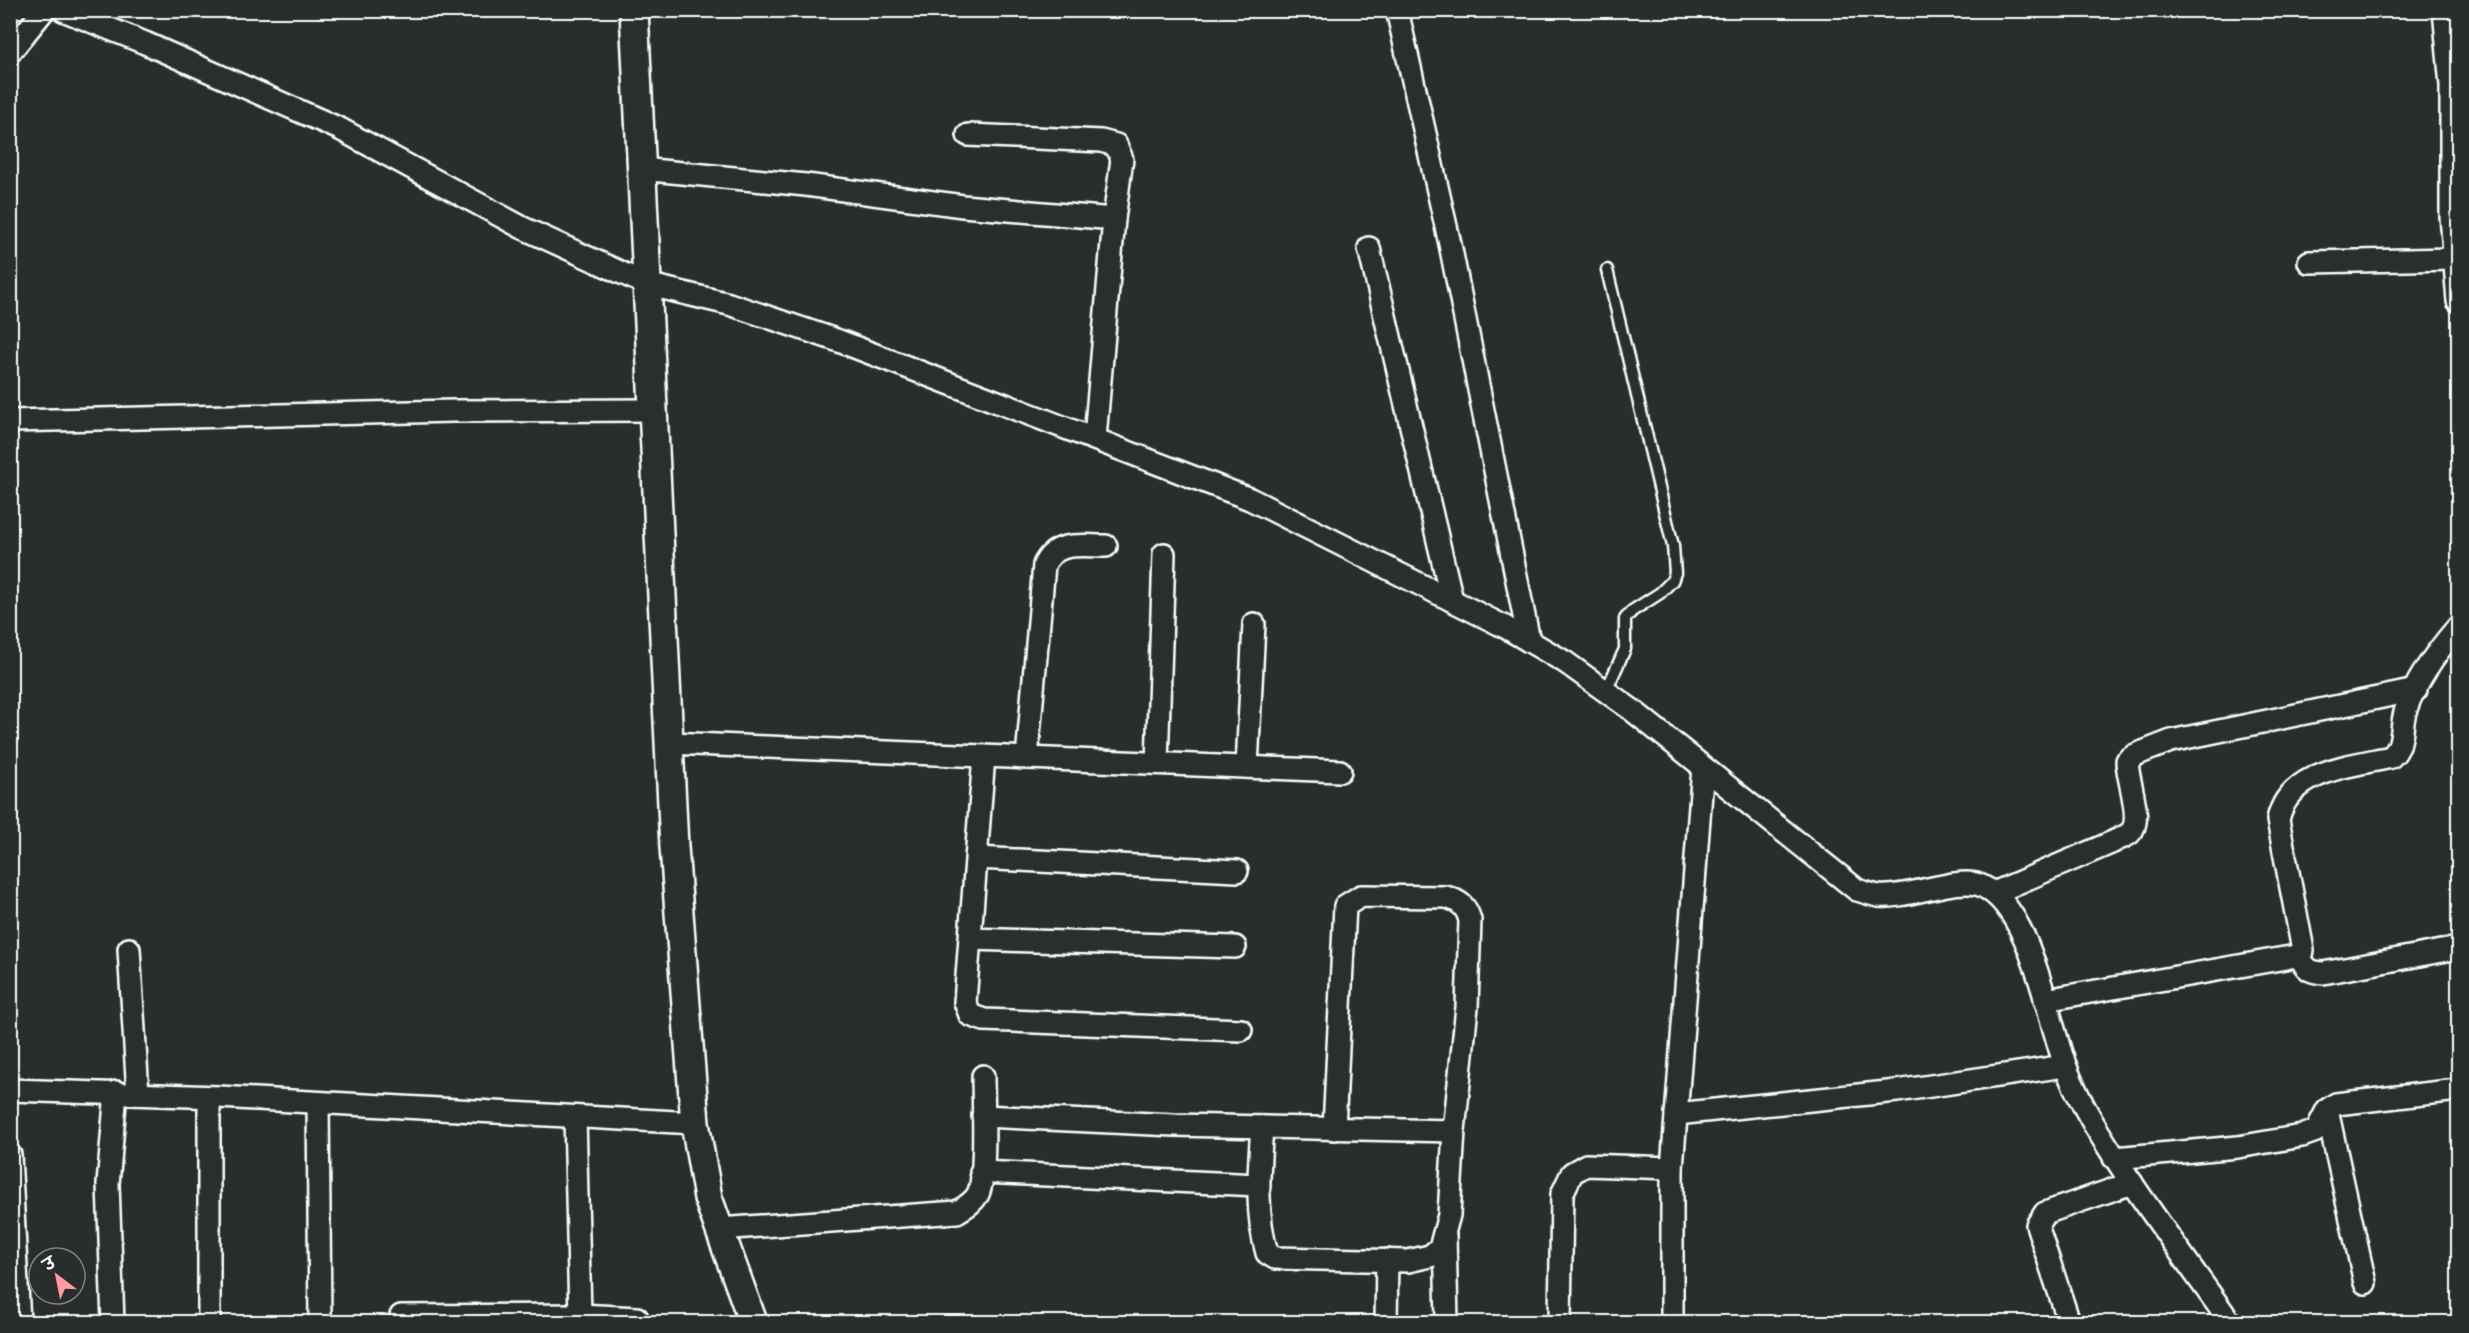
<svg xmlns="http://www.w3.org/2000/svg" width="2469" height="1333" font-family="Delius,'Playpen Sans Deva',sans-serif">
<style>
.lines{fill:none;stroke-linecap:round;stroke-linejoin:round}
.service-casing{stroke:#fff;stroke-width:15}
.minor-casing{stroke:#fff;stroke-width:26}
.tertiary-casing{stroke:#fff;stroke-width:32}
.service{stroke:#2a2d2e;stroke-width:10}
.minor{stroke:#2a2d2e;stroke-width:21}
.tertiary{stroke:#2a2d2e;stroke-width:27}
</style>
<rect width="100%" height="100%" fill="#2a2d2e"/>
<filter id="ink" filterUnits="userSpaceOnUse"><feTurbulence type="fractalNoise" baseFrequency=".0167" numOctaves="2"/><feDisplacementMap in="SourceGraphic" scale="12" xChannelSelector="R" yChannelSelector="G"/><feConvolveMatrix kernelMatrix="1 2 1 2 8 2 1 2 1" color-interpolation-filters="sRGB"/></filter>
<g filter="url(#ink)">
<g class="lines">
<g class="service-casing">
<polyline id="service" points="1606,691 1625,649 1625,619 1632,611 1660,593 1672,581 1675,573 1673,546 1607,270"/>
</g>
<g class="minor-casing">
<g id="minor">
<path d="M63 10 145 43 340 129 523 228 646 284 729 304 839 341 1250 499 1505 627 1565 662 1632 710 1857 890C1865 892 1872 895 1879 896 1908 899 1958 875 1982 886 2032 909 2047 1019 2066 1067 2082 1110 2108 1147 2133 1185 2165 1232 2198 1277 2230 1322"/>
<polyline points="1397,10 1450,244 1529,641"/>
<polyline points="2444,10 2451,86 2451,216 2458,301"/>
<polyline points="10,52 44,10"/>
<polyline points="968,135 1101,141 1116,145 1122,159 1114,219 1095,438"/>
<polyline points="641,169 806,185 963,206 1114,219"/>
<polyline points="1369,248 1452,600"/>
<polyline points="2309,262 2454,259"/>
<polyline points="10,421 454,411 652,410"/>
<polyline points="669,743 1340,771"/>
<polyline points="984,756 965,1002 970,1015 984,1020 1241,1030"/>
<path d="M1027 758 1044 565C1056 540 1082 546 1106 546"/>
<polyline points="1157,763 1164,554"/>
<polyline points="1247,767 1254,624"/>
<polyline points="977,858 1237,871"/>
<path d="M1994 893 2113 842C2118 839 2125 837 2130 833 2144 820 2127 780 2127 761L2135 755 2171 741 2416 690"/>
<polyline points="971,939 1235,947"/>
<polyline points="129,949 138,1094"/>
<path d="M2300 956C2305 969 2310 972 2323 973L2458 948"/>
<path d="M2045 1000 2302 955 2303 950 2278 820C2288 771 2350 766 2391 757 2405 745 2400 725 2406 709 2417 678 2437 651 2458 627"/>
<polyline points="10,1090 219,1097 695,1123"/>
<polyline points="209,1097 209,1322"/>
<polyline points="318,1103 320,1322"/>
<polyline points="2327,1110 2365,1283"/>
<polyline points="1676,1114 1897,1091 2065,1066"/>
<polyline points="983,1116 1174,1125 1454,1131"/>
<polyline points="575,1117 580,1315"/>
<path d="M1262 1127C1259 1169 1255 1212 1267 1253L1275 1258 1408 1261 1430 1256 1440 1248 1449 1215 1454 1131 1467 1007 1470 920C1466 906 1460 901 1446 897L1361 896 1345 906 1334 1129"/>
<polyline points="10,1155 19,1322"/>
<polyline points="2114,1158 2238,1147 2302,1136 2316,1131 2327,1110 2336,1104 2458,1090"/>
<polyline points="981,1172 1258,1185"/>
<path d="M719 1229 957 1212C965 1207 973 1203 978 1194 987 1176 983 1100 983 1076"/>
<polyline points="1445,1235 1447,1322"/>
<polyline points="401,1316 580,1315 637,1318"/>
<polyline points="113,1322 108,1184 116,1092"/>
<polyline points="1386,1322 1387,1260"/>
<polyline points="1560,1322 1562,1194 1572,1173 1586,1165 1672,1168"/>
<polyline points="1672,1322 1672,1168 1703,767"/>
<polyline points="2069,1322 2037,1225 2045,1213 2132,1183"/>
</g>
</g>
<g class="tertiary-casing">
<polyline id="tertiary" points="634,10 674,847 695,1123 708,1198 753,1322"/>
</g>
<use href="#service" class="service"/>
<use href="#minor" class="minor"/>
<use href="#tertiary" class="tertiary"/>
</g>
</g>
<rect width="2469" height="1333" fill="none" stroke="#2a2d2e" stroke-width="36"/>
<rect x="18" y="18" width="2433" height="1297" fill="none" stroke="#fff" stroke-width="2" filter="url(#ink)"/>
<g transform="translate(57 1276) rotate(328)"><circle r="28" fill="#2a2d2e" stroke="#7f8182" stroke-width="1.5"/>
<path d="M0-4.5L10 22L0 15L-10 22Z" fill="#ff9aa2"/>
<text y="-9" font-size="16" font-weight="bold" text-anchor="middle" fill="#ffffff">उ</text>
</g>
</svg>
